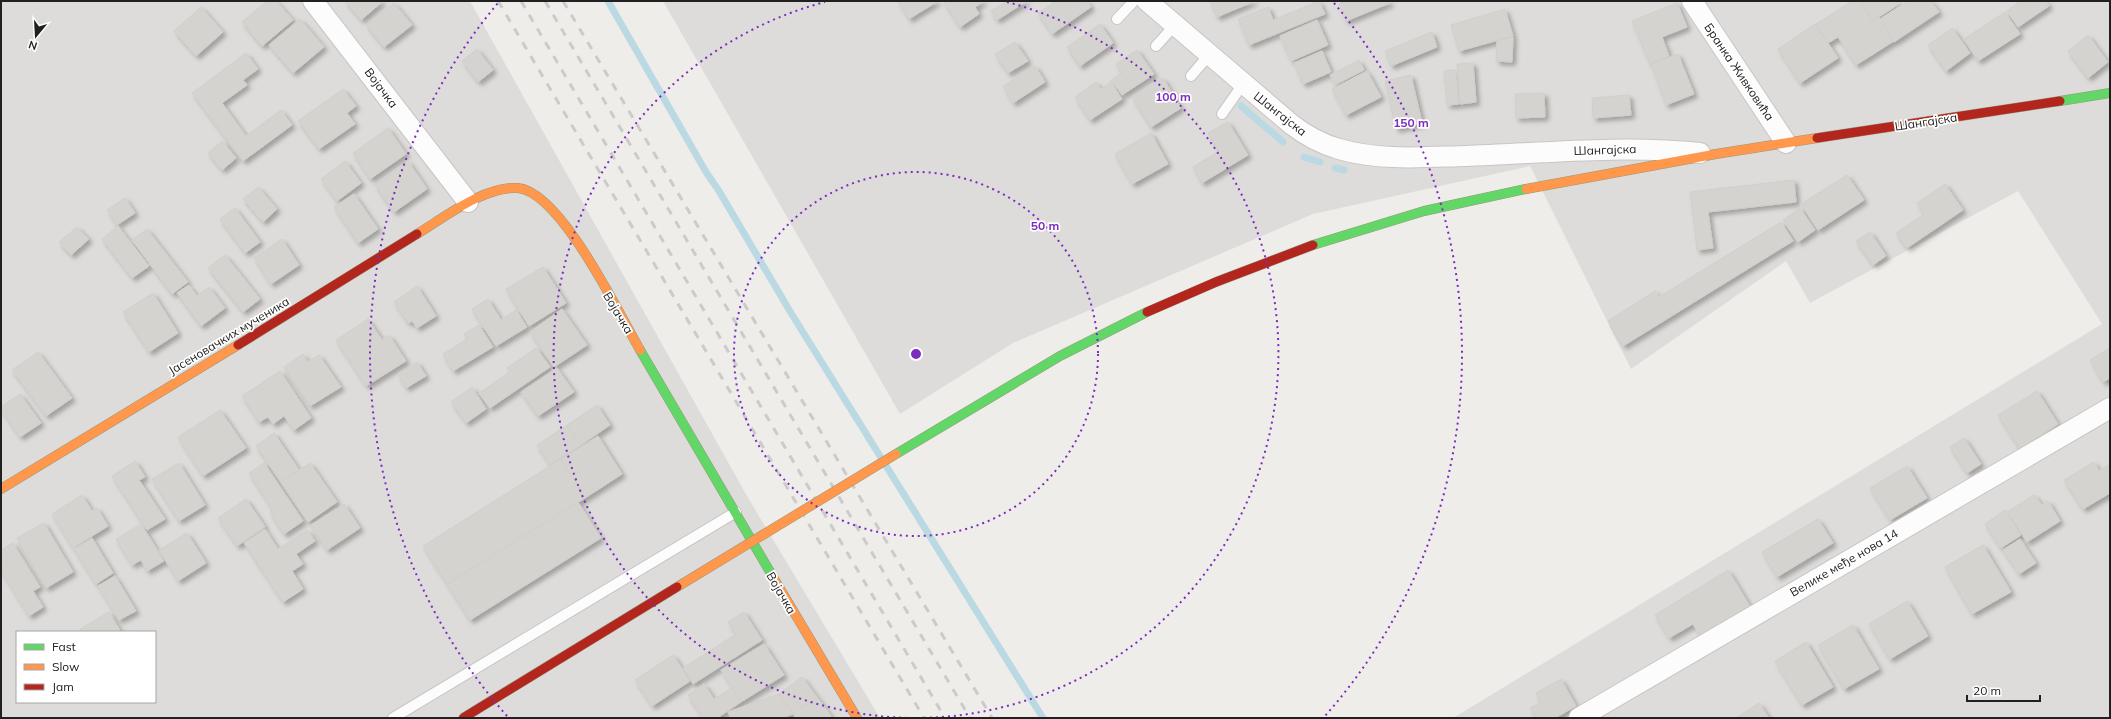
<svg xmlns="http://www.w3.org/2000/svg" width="2111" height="719" font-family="Mulish,sans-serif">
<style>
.residential{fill:#dedcda;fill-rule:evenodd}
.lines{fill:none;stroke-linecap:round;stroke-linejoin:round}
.stream{stroke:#bbd9e3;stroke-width:7}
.building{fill:#d5d3d0;stroke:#d2cfca;filter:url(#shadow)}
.lane-casing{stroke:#c7c6c5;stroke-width:12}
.street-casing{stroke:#c7c6c5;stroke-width:22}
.fast-casing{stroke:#969a7f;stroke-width:10}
.slow-casing{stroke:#969a7f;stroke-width:10}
.jam-casing{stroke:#969a7f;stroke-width:10}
.lane{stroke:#fdfcfc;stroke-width:10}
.street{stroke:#fdfcfc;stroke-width:20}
.fast{stroke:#63d668;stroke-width:9}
.slow{stroke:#ff974d;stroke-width:9}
.jam{stroke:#b3261e;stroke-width:9}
.rail{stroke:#cbcbca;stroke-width:3;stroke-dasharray:8 8;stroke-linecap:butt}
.fast-bridge-casing{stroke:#969a7f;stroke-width:10;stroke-linecap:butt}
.slow-bridge-casing{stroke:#969a7f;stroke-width:10;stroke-linecap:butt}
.jam-bridge-casing{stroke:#969a7f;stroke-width:10;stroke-linecap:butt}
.fast-bridge{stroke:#63d668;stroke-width:9}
.slow-bridge{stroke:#ff974d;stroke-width:9}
.jam-bridge{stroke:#b3261e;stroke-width:9}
.ring{fill:none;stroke:#7b2cbf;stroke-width:2;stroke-dasharray:2 4}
.labels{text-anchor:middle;stroke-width:3.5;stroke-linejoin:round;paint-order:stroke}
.street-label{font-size:12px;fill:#202020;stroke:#fff}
.centre{fill:#7b2cbf;stroke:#fff;stroke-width:2}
.ring-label{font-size:12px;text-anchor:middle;font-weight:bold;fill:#7b2cbf;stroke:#fff;stroke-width:3.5;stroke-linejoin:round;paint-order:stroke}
</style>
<defs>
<filter id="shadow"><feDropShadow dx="3.5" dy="3.5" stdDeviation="2" flood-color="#0004"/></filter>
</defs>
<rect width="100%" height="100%" fill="#efede9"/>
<g class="residential">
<path d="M1 1H470L747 496 880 718H1ZM17 632H155V702H17Z"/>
<polygon points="663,1 2110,1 2110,718 1453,718 2102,324 2018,191 1810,303 1786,261 1631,369 1530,166 1313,214 1013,343 900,414"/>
</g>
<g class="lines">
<g class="stream">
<polyline points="608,1 706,172 719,191 791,313 1043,718"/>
<polyline points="1241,106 1283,142"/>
<polyline points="1304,157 1320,162"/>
<polyline points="1335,168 1344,170"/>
</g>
</g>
<g class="building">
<polygon points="267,1 276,1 293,20 262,46 242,22"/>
<polygon points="345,1 383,1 361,20"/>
<polygon points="898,1 938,1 909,19"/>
<polygon points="943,1 984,1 975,7 979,14 960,27"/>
<polygon points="1007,1 1027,1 997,20 991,11"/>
<polygon points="1056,1 1087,1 1091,7 1052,34 1038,13"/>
<polygon points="1210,1 1255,1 1217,17"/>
<polygon points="1319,1 1325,14 1249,45 1238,19 1268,7 1273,20"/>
<polygon points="1345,1 1389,1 1390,3 1346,21 1339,4"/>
<polygon points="1852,1 1860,1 1873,21 1879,17 1894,41 1856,65 1838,37 1828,43 1816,24"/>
<polygon points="1860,1 1897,1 1899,4 1873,21"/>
<polygon points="1908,1 1931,1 1939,12 1894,42 1880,19"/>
<polygon points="2020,1 2046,1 2049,6 2018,27 2007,11"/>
<polygon points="394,3 412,25 384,47 366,25"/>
<polygon points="1677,3 1687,27 1662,37 1669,56 1650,64 1632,21"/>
<polygon points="201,7 223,32 196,56 174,31"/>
<polygon points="1505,9 1513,36 1459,51 1451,25"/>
<polygon points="2005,12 2020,34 1978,61 1964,39"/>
<polygon points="300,19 324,47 293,73 269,45"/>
<polygon points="1317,20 1328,45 1291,61 1280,36"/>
<polygon points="1100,24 1113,43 1080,66 1067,47"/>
<polygon points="1815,24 1838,58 1800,83 1778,49"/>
<polygon points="1952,28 1970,53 1946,71 1928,45"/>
<polygon points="1432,32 1437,47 1391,66 1385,51"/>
<polygon points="2088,35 2108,62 2088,78 2068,51"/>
<polygon points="1513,37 1512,62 1496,61 1497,41"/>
<polygon points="1015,42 1028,61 1008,73 995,54"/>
<polygon points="477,49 493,70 478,82 462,61"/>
<polygon points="1137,50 1154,74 1122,95 1111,80 1122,73 1116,64"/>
<polygon points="1322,51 1331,72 1303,84 1294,63"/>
<polygon points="246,53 258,69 243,80 247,85 222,103 246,136 281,110 292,125 243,161 192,93"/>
<polygon points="1678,54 1694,94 1666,105 1651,64"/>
<polygon points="1359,60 1364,70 1335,85 1330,75"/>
<polygon points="1473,63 1476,102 1460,104 1457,64"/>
<polygon points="1035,66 1045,82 1013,103 1003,86"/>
<polygon points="1456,70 1459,104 1447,105 1444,71"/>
<polygon points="1367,71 1381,97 1346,115 1332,89"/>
<polygon points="1411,75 1422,123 1396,129 1385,81"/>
<polygon points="1163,78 1181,108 1151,127 1132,97"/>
<polygon points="1096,82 1101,89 1111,82 1122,99 1090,120 1075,97"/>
<polygon points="343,89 356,106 347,113 355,124 319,149 298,121"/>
<polygon points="1544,93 1545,117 1516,118 1515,94"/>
<polygon points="1629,95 1631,115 1593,118 1592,98"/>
<polygon points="1228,122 1248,155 1202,183 1193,167 1219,151 1208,133"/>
<polygon points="388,128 406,154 370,179 353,153"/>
<polygon points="1151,133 1168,164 1132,184 1115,154"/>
<polygon points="222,141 236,158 222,170 208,153"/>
<polygon points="345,161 361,183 337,201 321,179"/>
<polygon points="408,161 427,189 394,212 375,185"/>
<polygon points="1847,175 1864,200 1818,230 1801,204"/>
<polygon points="1794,180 1796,202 1708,212 1713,248 1697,250 1690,192"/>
<polygon points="1945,184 1963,210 1907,248 1896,233 1924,214 1917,203"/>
<polygon points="258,187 277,209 263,222 243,199"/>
<polygon points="354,194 378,229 358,243 334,207"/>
<polygon points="125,198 135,213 117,225 107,210"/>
<polygon points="235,208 260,242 245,253 220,219"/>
<polygon points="1800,208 1815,230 1798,242 1783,220"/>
<polygon points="1781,222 1793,241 1623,346 1608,321 1655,291 1659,297"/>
<polygon points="118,226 149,266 132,278 102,239"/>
<polygon points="77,227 89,239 71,255 59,242"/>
<polygon points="147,229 188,282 172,294 132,240"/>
<polygon points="1870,232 1886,256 1873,265 1856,241"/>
<polygon points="282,239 299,265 271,284 254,258"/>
<polygon points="225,255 260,299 243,312 208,268"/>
<polygon points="543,267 566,303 529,326 506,289"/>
<polygon points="189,285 197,296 209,287 225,308 201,326 177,293"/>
<polygon points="417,286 436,316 417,328 412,321 408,323 394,302"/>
<polygon points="153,293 178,333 149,352 123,312"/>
<polygon points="488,299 501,320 516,310 527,327 496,346 472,309"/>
<polygon points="562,309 587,345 554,367 530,332"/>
<polygon points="368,319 382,340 389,335 406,361 366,386 336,340"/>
<polygon points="479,325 493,347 453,371 443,354 467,339 464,334"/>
<polygon points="536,348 550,367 490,408 479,393 510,372 507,368"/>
<polygon points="2110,348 2110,378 2103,382 2090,360"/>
<polygon points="38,352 72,398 46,416 12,370"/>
<polygon points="303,354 308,362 319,355 341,387 310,406 284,367"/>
<polygon points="417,362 426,376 406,388 398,374"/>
<polygon points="557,368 574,392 538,416 521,392"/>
<polygon points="280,371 311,418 294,430 284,416 273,424 268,417 259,422 242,396"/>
<polygon points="472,387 486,409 466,423 451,402"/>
<polygon points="2037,391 2058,424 2020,449 1998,415"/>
<polygon points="20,394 41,423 20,437 1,409 1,407"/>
<polygon points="597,405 610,425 581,445 567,425"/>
<polygon points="220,410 246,448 203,476 178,437"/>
<polygon points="567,425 581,445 550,465 537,445"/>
<polygon points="274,433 299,470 281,482 256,446"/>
<polygon points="598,436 622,474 585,498 561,459"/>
<polygon points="1964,438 1981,464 1967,473 1950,447"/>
<polygon points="561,459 585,498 447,584 423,546"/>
<polygon points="135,461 145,477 139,480 165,519 147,530 112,476"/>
<polygon points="2094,462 2099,471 2108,465 2110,469 2110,493 2083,509 2064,480"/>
<polygon points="179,463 205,505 179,521 152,479"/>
<polygon points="264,463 303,521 284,534 270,512 273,510 249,473"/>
<polygon points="310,463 337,502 308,522 281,482"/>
<polygon points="1907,466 1927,498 1890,520 1870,488"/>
<polygon points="82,495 92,511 97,508 108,526 73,548 52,514"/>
<polygon points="2034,495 2042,505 2048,501 2060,521 2027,542 2007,512"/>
<polygon points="246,499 265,527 237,546 218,518"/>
<polygon points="578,502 601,538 470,620 447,584"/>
<polygon points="344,504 360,528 327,550 311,525"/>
<polygon points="2005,510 2021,535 2001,548 1985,524"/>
<polygon points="1818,519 1833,543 1777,577 1762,552"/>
<polygon points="44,523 73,572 46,588 17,538"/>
<polygon points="141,524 164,561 147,571 141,560 132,565 116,539"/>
<polygon points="265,529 278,549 307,530 315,541 296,554 303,564 292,571 303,589 283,602 244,543"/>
<polygon points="187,533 206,563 178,581 159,550"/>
<polygon points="92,538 113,573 96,584 74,549"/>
<polygon points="2020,539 2036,563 2019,574 2003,550"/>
<polygon points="13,543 40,587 33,591 43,607 29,616 1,570 1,550"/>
<polygon points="1983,545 2011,592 1972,614 1945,567"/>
<polygon points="1728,570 1751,608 1701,638 1693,624 1669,638 1655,615"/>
<polygon points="115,576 136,611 119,620 98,586"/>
<polygon points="1907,601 1928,636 1890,659 1869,624"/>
<polygon points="109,612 121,632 81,632 80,629"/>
<polygon points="744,612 762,640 693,684 683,668 736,634 728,622"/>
<polygon points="1853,625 1879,669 1844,689 1818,645"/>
<polygon points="1806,642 1833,687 1802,705 1775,661"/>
<polygon points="764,644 784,675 741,702 721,670"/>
<polygon points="673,655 690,681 652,706 635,680"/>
<polygon points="802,677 817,697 793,714 779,694"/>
<polygon points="1561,679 1576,706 1555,718 1537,718 1530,708 1541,702 1536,693"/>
<polygon points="704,684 714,699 732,688 741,702 717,718 703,718 688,695"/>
<polygon points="779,694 793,714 782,718 731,718 728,712"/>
<polygon points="817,697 831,716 829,718 796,718 793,714"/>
<polygon points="1759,703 1769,718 1736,718"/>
</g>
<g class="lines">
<g class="lane-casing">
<g id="lane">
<polyline points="1117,19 1134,1"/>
<polyline points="1156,46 1175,25"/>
<polyline points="1191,76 1209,55"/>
<polyline points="1222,114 1243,84"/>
<polyline points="393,718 736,512"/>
</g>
</g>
<g class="street-casing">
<g id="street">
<polyline points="313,1 468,202"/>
<path d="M1147 1 1291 124C1305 135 1321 144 1339 149 1380 161 1425 157 1466 156 1544 153 1623 145 1700 153"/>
<polyline points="1692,1 1786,143"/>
<polyline points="1579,718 2110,408"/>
</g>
</g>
<g class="fast-casing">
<g id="fast">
<polyline points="2060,101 2110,93"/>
<polyline points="1313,245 1424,211 1526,189"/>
<polyline points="640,350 773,577"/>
</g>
</g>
<g class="slow-casing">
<g id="slow">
<polyline points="1526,189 1716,154 1817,138"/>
<path d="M417 234C445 217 484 186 518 188 561 192 619 314 640 350"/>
<polyline points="1,489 238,345"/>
<polyline points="773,577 857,718"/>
</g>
</g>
<g class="jam-casing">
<g id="jam">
<polyline points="1817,138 2060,101"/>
<polyline points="238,345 417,234"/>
</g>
</g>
<use href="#lane" class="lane"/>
<use href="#street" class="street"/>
<use href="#fast" class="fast"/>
<use href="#slow" class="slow"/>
<use href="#jam" class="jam"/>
<g class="rail">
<polyline points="498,1 924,718"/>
<polyline points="521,1 945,718"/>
<polyline points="545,1 970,718"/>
<polyline points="563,1 992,718"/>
</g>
<g class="fast-bridge-casing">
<polyline id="fast-bridge" points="896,454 1060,356 1147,312"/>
</g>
<g class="slow-bridge-casing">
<polyline id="slow-bridge" points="677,587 896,454"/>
</g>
<g class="jam-bridge-casing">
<g id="jam-bridge">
<polyline points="1147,312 1216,282 1313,245"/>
<polyline points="463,718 677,587"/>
</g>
</g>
<use href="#fast-bridge" class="fast-bridge"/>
<use href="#slow-bridge" class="slow-bridge"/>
<use href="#jam-bridge" class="jam-bridge"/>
</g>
<g class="ring">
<circle cx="916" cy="354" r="182"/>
<path d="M913 718A364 364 0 0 1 825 2M1007 2A364 364 0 0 1 919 718"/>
<path d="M507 716A546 546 0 0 1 498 3M1334 3A546 546 0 0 1 1325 716"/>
</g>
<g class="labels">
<g class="street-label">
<text transform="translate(1739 72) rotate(56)" y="4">Бранка Живковића</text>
<text transform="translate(381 88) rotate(53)" y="4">Војачка</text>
<text transform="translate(1280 114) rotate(38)" y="4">Шангајска</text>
<text transform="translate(1926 122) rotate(-9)" y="4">Шангајска</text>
<text transform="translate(1605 150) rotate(-2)" y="4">Шангајска</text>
<text transform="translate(618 313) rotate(59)" y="4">Војачка</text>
<text transform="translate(229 336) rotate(-31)" y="4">Јасеновачких мученика</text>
<text transform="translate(1844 563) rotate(-30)" y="4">Велике међе нова 14</text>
<text transform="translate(781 593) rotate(60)" y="4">Војачка</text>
</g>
</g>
<circle cx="916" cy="354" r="6" class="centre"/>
<g class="ring-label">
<text x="1173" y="101">100 m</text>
<text x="1411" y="127">150 m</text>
<text x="1045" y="230">50 m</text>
</g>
<rect width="2111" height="719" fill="none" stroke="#202020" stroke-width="4"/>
<rect x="16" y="631" width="140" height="72" fill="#ffffff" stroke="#a6a6a6"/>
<rect x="24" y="644" width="20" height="6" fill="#63d668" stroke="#a6a6a6"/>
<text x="52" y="651" font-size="12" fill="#202020">Fast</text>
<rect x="24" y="664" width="20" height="6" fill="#ff974d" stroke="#a6a6a6"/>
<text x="52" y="671" font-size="12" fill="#202020">Slow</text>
<rect x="24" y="684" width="20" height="6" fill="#b3261e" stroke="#a6a6a6"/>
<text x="52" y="691" font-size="12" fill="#202020">Jam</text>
<g transform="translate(36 36) rotate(198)" stroke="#ffffff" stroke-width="3" paint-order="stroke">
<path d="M0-3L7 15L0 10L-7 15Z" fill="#202020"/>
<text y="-6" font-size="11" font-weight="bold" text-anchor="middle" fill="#202020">N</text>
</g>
<path d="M1967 695v6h73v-6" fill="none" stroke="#202020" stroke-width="2"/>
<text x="1973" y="695" font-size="12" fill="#202020" stroke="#ffffff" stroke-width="3" paint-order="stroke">20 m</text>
</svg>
